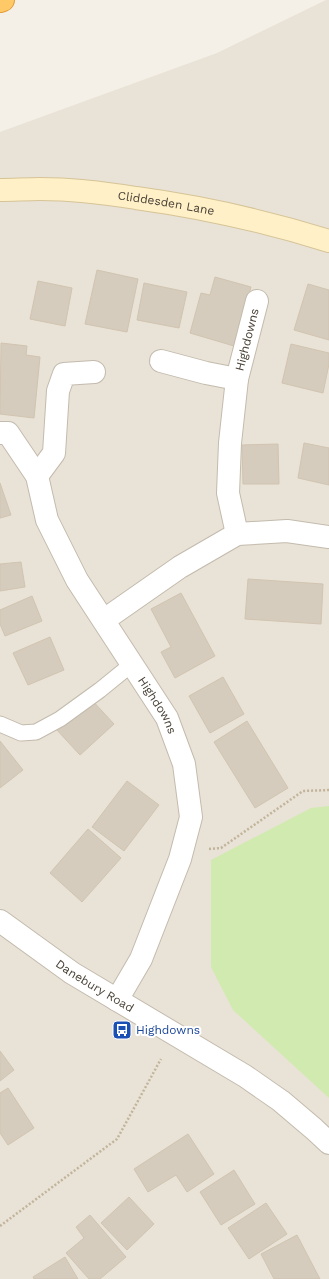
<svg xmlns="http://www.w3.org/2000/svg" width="329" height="1279" font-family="'Work Sans',sans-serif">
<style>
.residential{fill:#e9e2d6}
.park{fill:#d1eab0}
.building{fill:#d6ccbd;stroke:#d1c4b0}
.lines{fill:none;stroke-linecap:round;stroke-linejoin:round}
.lane-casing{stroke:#c3bbad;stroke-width:17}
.street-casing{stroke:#c3bbad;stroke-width:24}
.secondary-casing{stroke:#d6c497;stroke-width:24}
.highway-casing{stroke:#e29e35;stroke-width:24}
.path{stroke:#c2b49b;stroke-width:2.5;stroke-dasharray:2 2;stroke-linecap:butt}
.lane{stroke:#fff;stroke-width:15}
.street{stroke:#fff;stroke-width:22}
.secondary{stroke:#fff0c7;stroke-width:22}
.highway{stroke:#ffc968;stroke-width:22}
.labels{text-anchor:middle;stroke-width:4;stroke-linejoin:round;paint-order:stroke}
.street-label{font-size:12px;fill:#484136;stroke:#fff}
.transit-label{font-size:12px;fill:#164399;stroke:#fff;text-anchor:start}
</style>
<rect width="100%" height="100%" fill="#f4f0e8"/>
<polygon class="residential" points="326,0 329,0 329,1279 0,1279 0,132 217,53"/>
<polygon class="park" points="329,806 329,1098 233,1010 211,967 211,860 311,808"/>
<g class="building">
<polygon points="97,270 138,279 127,332 85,324"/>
<polygon points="215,277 251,287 234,346 190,333 201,293 210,295"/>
<polygon points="38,281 72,288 65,326 30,319"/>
<polygon points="144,283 187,292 179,328 137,320"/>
<polygon points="308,284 329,290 329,340 294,330"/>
<polygon points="1,343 27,346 26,355 40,357 34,418 0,414"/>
<polygon points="291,344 329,353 329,364 323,393 282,383"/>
<polygon points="304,443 329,448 329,485 298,478"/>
<polygon points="278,444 279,484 243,484 242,445"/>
<polygon points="0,483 11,515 0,518"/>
<polygon points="21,562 25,587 0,591 0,564"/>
<polygon points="248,579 323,584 321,624 245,619"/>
<polygon points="181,593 215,656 175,678 161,652 171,647 151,609"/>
<polygon points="32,596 42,621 5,636 0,624 0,610"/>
<polygon points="50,637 64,670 28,685 13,653"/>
<polygon points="223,677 244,714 210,733 189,696"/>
<polygon points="90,698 114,724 80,755 56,729"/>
<polygon points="247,721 288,788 255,808 214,742"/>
<polygon points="0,741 23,770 0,788"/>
<polygon points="127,781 159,805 124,851 92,827"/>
<polygon points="88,829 121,858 82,902 50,873"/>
<polygon points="0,1051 14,1070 0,1081"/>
<polygon points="8,1088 34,1128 8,1145 0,1133 0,1093"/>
<polygon points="188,1134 214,1174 187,1192 176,1175 148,1192 134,1169"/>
<polygon points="234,1170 255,1204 221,1225 200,1192"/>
<polygon points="129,1197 154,1224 127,1250 101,1223"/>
<polygon points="266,1203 287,1234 249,1259 228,1228"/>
<polygon points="90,1215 126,1257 100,1279 89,1279 66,1253 84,1238 76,1227"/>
<polygon points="297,1235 320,1279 274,1279 261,1254"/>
<polygon points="65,1257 78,1279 34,1279 33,1277"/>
</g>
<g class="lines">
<g class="lane-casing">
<polyline id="lane" points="0,724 21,733 36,732 60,719 100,690 132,664"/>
</g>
<g class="street-casing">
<g id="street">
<polyline points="161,361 206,373 237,379"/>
<path id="s1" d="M0 433H8L37 476 47 520 77 580 167 718 184 764 191 817 180 859 141 959 117 1000"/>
<polyline points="37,476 54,453 58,391 64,374 94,372"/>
<path id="s2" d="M237 534 228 493 230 443 237 379 257 301"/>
<polyline points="104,620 180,567 237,534 287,531 329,537"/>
<path id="s3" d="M0 921 72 973 245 1076 281 1101 314 1129 329 1143"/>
</g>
</g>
<g class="secondary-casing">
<g id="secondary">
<path id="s4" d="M0 190C13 190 26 189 40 189 72 189 105 193 136 198 202 207 265 221 329 241"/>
</g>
</g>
<g class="highway-casing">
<polyline id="highway" points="0,1 3,0"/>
</g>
<g class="path">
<polyline points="209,849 221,848 303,791 329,790"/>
<polyline points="0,1226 117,1139 161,1059"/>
</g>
<use href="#lane" class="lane"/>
<use href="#street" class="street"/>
<use href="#secondary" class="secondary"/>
<use href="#highway" class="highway"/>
</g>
<defs>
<g id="bus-square" transform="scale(1)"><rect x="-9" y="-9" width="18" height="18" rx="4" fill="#1a4fb4" stroke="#fff"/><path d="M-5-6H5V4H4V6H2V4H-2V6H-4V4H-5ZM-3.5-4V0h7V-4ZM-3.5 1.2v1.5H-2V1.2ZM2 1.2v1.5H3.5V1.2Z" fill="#fff"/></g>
</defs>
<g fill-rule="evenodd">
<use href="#bus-square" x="122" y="1030"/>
</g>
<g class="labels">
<g class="street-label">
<text dy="4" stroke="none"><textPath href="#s4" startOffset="167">Cliddesden Lane</textPath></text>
<text dy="4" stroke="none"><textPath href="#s2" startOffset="197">Highdowns</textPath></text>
<text dy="4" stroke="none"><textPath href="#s1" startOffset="321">Highdowns</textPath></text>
<text dy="4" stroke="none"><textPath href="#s3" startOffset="115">Danebury Road</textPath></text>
</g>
<g class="transit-label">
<text x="136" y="1034">Highdowns</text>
</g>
</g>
</svg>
